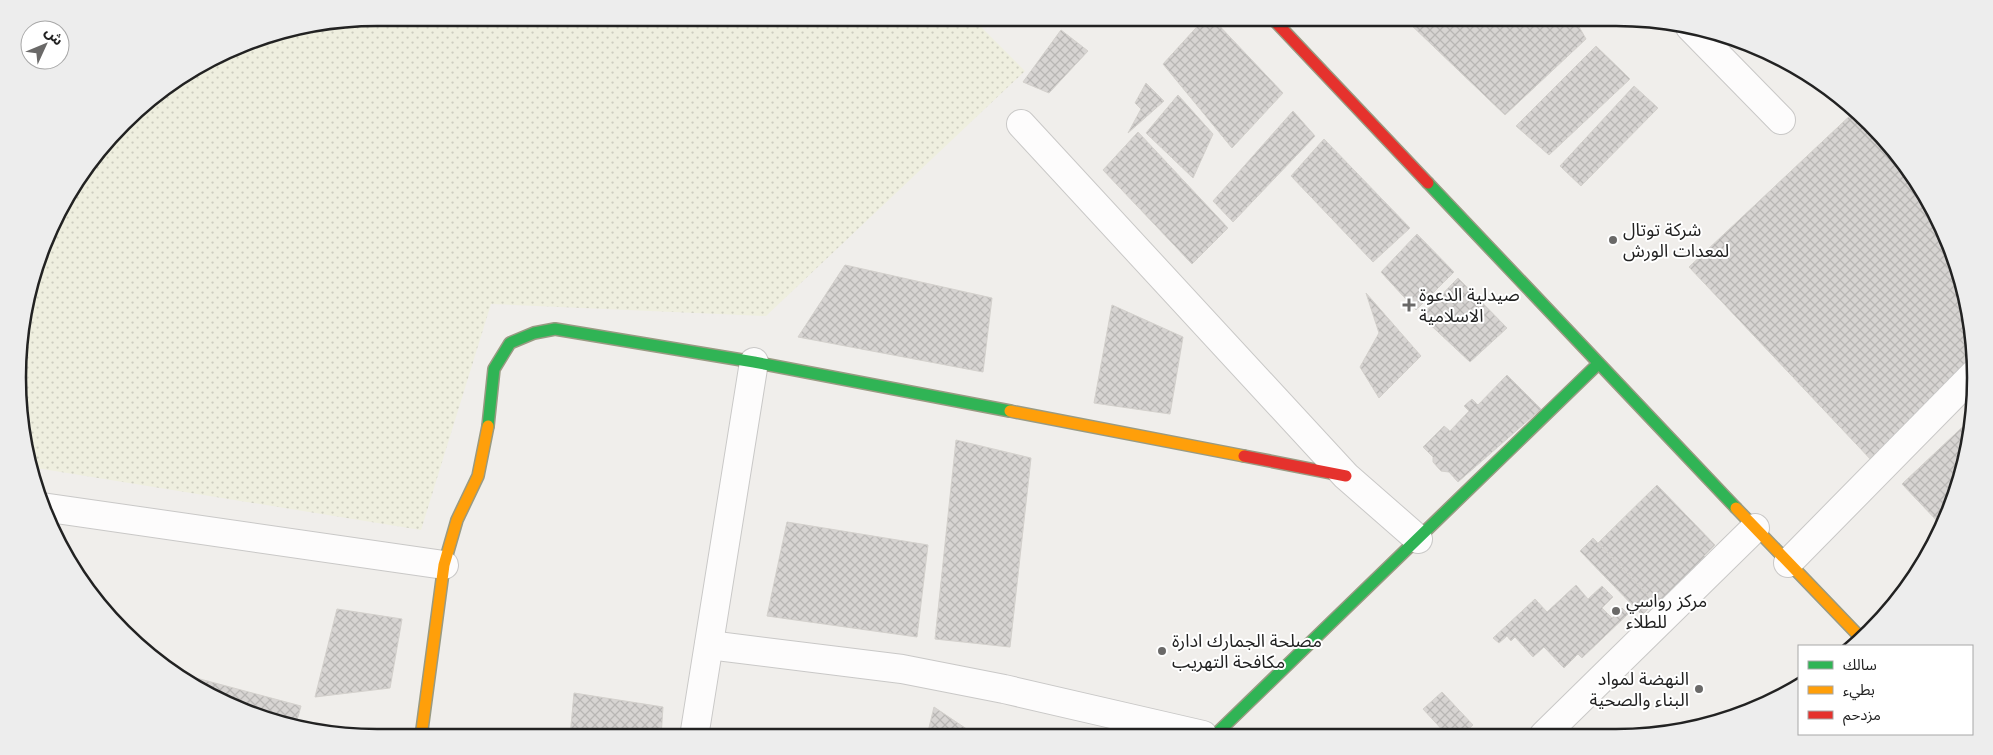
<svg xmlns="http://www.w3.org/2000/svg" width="1993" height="755" font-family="'Space Grotesk','Noto Sans Arabic',sans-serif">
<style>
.farmland{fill:url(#farmland-dots)}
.building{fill:url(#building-cross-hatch);stroke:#d3d0cc}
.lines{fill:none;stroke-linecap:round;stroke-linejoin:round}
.street-casing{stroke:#c9c8c7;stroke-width:30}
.fast-casing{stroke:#999a82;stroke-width:14}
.slow-casing{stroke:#999a82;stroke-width:14}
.jam-casing{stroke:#999a82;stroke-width:14}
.street{stroke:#fdfcfc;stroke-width:28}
.fast{stroke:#30b455;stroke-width:11}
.slow{stroke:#ff9f0a;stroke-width:11}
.jam{stroke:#e5322d;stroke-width:11}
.poi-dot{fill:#6a6968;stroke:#fff;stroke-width:2}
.labels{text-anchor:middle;stroke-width:4;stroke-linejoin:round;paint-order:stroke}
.poi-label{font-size:18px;fill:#222;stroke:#fff;text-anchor:start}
.rim{fill:none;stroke:#222;stroke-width:2.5}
</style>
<defs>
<pattern id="farmland-dots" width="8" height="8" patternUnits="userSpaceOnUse" patternTransform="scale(1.25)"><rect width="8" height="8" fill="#efefdf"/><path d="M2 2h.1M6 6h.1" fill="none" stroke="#cdcdbf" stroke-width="1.8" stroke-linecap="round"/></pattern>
<pattern id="building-cross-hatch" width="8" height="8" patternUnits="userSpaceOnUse" patternTransform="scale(1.25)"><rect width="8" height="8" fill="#d7d4d2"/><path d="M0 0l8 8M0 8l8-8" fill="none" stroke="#b8b6b4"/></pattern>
</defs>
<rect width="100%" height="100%" fill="#f0eeeb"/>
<polygon class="farmland" points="378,18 972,18 1025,71 766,316 491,304 421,530 30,467 24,448 21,330 37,262 66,198 140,107 197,66 262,37"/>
<g class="building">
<polygon points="1205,18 1212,18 1283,93 1232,148 1163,64"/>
<polygon points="1412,18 1574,18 1586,39 1505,115 1408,22"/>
<polygon points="1061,30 1088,51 1049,93 1023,82"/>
<polygon points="1596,46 1630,79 1549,155 1516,126"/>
<polygon points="1146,83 1164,101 1128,133 1141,109 1135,103"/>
<polygon points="1634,86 1658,108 1581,186 1560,166"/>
<polygon points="1178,95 1213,134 1193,178 1146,133"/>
<polygon points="1293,111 1315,136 1233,222 1213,201"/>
<polygon points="1855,111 1886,140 1927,198 1956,262 1972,331 1974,369 1874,463 1689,267"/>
<polygon points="1138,132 1228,228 1192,264 1103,170"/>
<polygon points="1324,139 1410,228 1373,262 1291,176"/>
<polygon points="1417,234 1454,272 1416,310 1381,272"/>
<polygon points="845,265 992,298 983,372 798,337"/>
<polygon points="1458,278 1507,328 1470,362 1421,316"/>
<polygon points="1366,293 1421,356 1379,398 1360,367 1379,333"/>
<polygon points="1112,305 1183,337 1170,414 1094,403"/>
<polygon points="1507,375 1541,409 1458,482 1449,472 1441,471 1433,462 1433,457 1423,447 1444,426 1450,431 1469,411 1464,406 1472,399 1478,405"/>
<polygon points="1972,418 1963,471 1939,523 1902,484"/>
<polygon points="956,440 1031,458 1010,647 935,639"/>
<polygon points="1657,485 1715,545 1704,556 1710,562 1661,609 1598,543"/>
<polygon points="787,522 928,545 917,637 767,616"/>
<polygon points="1593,538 1655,602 1642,615 1580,551"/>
<polygon points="1576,585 1588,599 1602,586 1613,597 1602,608 1612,618 1622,608 1628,614 1582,658 1578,654 1564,668 1544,647 1533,657 1515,637 1511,641 1507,636 1499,643 1493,638 1535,599 1547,612"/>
<polygon points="337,609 402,619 390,688 315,697"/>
<polygon points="170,671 301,706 295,727 284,725 218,700"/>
<polygon points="1442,692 1473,725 1462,735 1447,735 1423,709"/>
<polygon points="574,693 663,707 661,737 570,737"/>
<polygon points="934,707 977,736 927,736"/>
</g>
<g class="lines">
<g class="street-casing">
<g id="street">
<polyline points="1690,27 1781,120"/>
<polyline points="1021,124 1346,476 1418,539"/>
<polyline points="42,507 444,565"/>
<polyline points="1788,563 1974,374"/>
<polyline points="709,645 902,669 1004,689 1203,735"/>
<polyline points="1544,735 1755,528"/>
<polyline points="694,737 754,362"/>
</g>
</g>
<g class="fast-casing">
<g id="fast">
<polyline points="1428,183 1736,508"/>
<polyline points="488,426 494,369 510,343 534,333 555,329 754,362 1010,411"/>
<polyline points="1215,735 1598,364"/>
</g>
</g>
<g class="slow-casing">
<g id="slow">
<polyline points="1010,411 1244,456"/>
<polyline points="1736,508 1861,638"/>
<polyline points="421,737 444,565 457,520 478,476 488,426"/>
</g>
</g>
<g class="jam-casing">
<g id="jam">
<polyline points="1272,18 1428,183"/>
<polyline points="1244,456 1346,476"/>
</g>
</g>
<use href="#street" class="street"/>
<use href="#fast" class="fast"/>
<use href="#slow" class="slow"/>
<use href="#jam" class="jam"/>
</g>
<g class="poi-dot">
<circle cx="1613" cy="240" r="5"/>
<path d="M1406.5 297.5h5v5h5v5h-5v5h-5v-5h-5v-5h5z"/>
<circle cx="1616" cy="611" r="5"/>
<circle cx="1162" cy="651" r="5"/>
<circle cx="1699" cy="689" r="5"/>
</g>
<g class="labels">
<g class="poi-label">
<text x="1623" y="236">شركة توتال<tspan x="1623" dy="21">لمعدات الورش</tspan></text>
<text x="1419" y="301">صيدلية الدعوة<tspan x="1419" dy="21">الاسلامية</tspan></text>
<text x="1626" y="607">مركز رواسي<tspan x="1626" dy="21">للطلاء</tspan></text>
<text x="1172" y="647">مصلحة الجمارك ادارة<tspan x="1172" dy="21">مكافحة التهريب</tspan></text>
<text x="1689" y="685" text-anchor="end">النهضة لمواد<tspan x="1689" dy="21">البناء والصحية</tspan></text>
</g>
</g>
<path d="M0 0H1993V755H0ZM377 26H1616A351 351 0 0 1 1967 377V378A351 351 0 0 1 1616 729H377A351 351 0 0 1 26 378V377A351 351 0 0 1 377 26Z" fill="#ededed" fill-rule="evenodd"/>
<path class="rim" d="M377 26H1616A351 351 0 0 1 1967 377V378A351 351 0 0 1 1616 729H377A351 351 0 0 1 26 378V377A351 351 0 0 1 377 26Z"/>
<rect x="1798" y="645" width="175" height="90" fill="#ffffff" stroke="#a7a7a7"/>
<rect x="1808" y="661" width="25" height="8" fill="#30b455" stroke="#a7a7a7"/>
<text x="1843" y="670" font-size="15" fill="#222222">سالك</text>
<rect x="1808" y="686" width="25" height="8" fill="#ff9f0a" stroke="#a7a7a7"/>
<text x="1843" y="695" font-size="15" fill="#222222">بطيء</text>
<rect x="1808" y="711" width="25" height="8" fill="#e5322d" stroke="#a7a7a7"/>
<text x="1843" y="720" font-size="15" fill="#222222">مزدحم</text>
<g transform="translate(45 45) rotate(46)"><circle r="24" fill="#ffffff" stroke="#a7a7a7"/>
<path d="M0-4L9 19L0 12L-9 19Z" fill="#6a6968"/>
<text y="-8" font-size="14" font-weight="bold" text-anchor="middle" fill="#222222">ش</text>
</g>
</svg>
